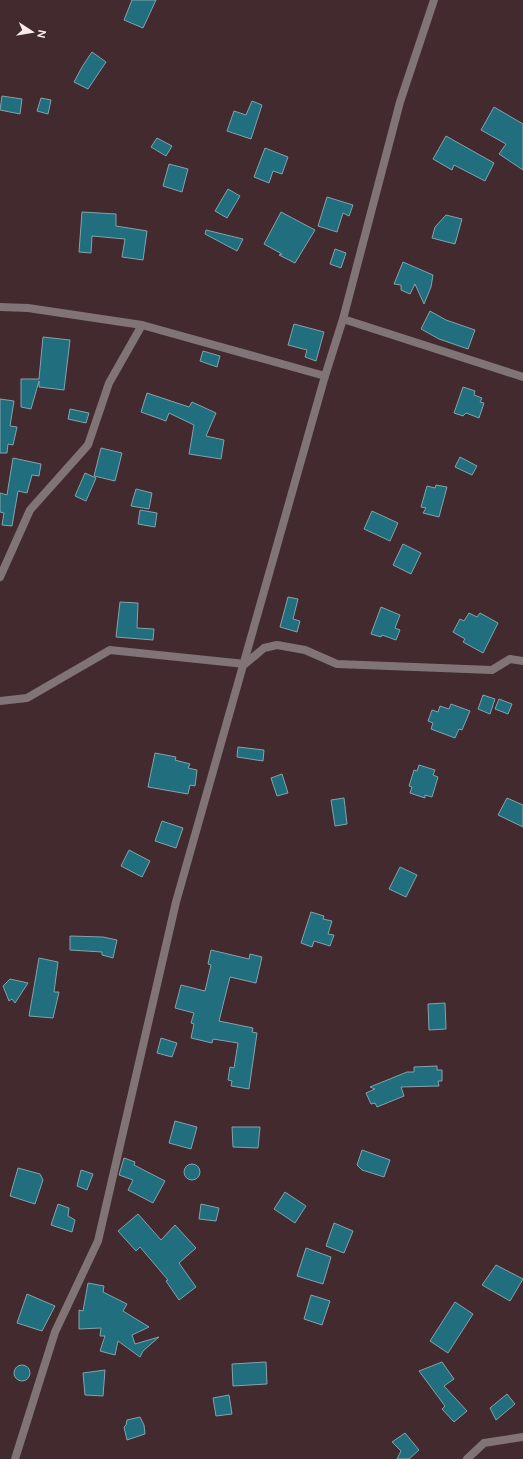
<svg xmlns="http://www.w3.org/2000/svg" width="523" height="1459" font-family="'DM Sans',sans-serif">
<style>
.building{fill:#206e7e;stroke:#84a3ab}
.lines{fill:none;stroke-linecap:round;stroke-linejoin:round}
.minor{stroke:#817476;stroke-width:8}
</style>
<rect width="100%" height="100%" fill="#422a2f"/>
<g class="building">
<polygon points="132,0 156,0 143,28 124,20"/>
<polygon points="92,52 106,62 88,89 74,82 82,67"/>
<polygon points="2,96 22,99 20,114 0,110"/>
<polygon points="41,98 51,100 48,114 37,111"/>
<polygon points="252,101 262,105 251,139 227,131 234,111 246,115"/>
<polygon points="494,107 523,124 523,170 499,154 506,144 481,130"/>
<polygon points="446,136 494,163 485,181 454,165 452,170 433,159"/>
<polygon points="157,138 172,146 166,156 151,147"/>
<polygon points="265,148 288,157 282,174 273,171 269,183 254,177"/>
<polygon points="169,164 188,169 182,192 163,186"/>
<polygon points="228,189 240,196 227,218 215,211"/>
<polygon points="327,197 353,205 349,216 343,213 337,232 318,226"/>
<polygon points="82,212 116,214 116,226 147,231 143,260 122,257 125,239 92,236 91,253 79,252"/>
<polygon points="281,212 315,230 295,263 279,255 282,254 264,244"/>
<polygon points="446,215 462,219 455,244 432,238 435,227"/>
<polygon points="206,230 243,239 237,251 205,234"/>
<polygon points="335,249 346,253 341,268 330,264"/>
<polygon points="403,262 433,275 431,287 424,304 415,284 410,294 401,290 401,285 394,284"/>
<polygon points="430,311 446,320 475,330 468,349 439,339 421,329"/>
<polygon points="294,324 324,332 316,361 305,357 307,350 288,345"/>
<polygon points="43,337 70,340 64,390 39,387 39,381 31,409 21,407 21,379 39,379"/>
<polygon points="203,351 220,356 217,367 200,361"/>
<polygon points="463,387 475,391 474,395 482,398 480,402 484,403 479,418 466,413 463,416 454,413"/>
<polygon points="147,393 189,407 192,402 216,413 206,436 224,440 221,459 189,454 194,425 169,413 166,421 141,412"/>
<polygon points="0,399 14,401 10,426 17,427 13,445 8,444 7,453 0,453"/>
<polygon points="70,409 89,413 86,423 68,419"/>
<polygon points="101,448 122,453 115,481 94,476"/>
<polygon points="460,457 477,466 472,475 455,467"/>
<polygon points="13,458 41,464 39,476 32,475 27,493 18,491 12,526 2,525 4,513 0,512 0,493 7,495"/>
<polygon points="85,473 96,478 86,501 75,496"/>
<polygon points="436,485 447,487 439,517 423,513 426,508 421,507 427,486 435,488"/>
<polygon points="136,489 152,493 149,509 131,506"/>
<polygon points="140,510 157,513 155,527 138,524"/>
<polygon points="372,511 398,523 390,541 364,529"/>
<polygon points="403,544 421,553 411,574 393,565"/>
<polygon points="288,597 298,599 293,619 300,621 297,632 280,627"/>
<polygon points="120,602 138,603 137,628 154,629 153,640 116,637"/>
<polygon points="381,607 400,615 395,628 400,630 396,640 382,635 381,637 371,634"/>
<polygon points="469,613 477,617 480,613 498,623 483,653 463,642 465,639 453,632 460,619 464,621"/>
<polygon points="483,695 495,699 490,714 478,709"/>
<polygon points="499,699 512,704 508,714 495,709"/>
<polygon points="451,704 470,711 462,730 459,729 455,738 431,729 433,723 428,721 432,710 438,712 440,706 449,709"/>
<polygon points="238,747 264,750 263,761 237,757"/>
<polygon points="155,753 176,757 175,760 190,764 188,768 197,770 195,786 190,785 188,794 148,787"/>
<polygon points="419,765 435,770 433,775 438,777 432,797 425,795 425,798 410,793 412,787 409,786 414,770 417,771"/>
<polygon points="282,774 288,793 277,796 271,778"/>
<polygon points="344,798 347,824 335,826 331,800"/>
<polygon points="507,798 523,805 523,827 498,815"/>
<polygon points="162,821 183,828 176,848 155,841"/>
<polygon points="129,850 150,861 142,877 121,866"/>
<polygon points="400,867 417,875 406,897 389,889"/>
<polygon points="311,912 324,916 323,919 332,921 328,934 334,935 330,946 314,941 312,947 301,943"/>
<polygon points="70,936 103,937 117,940 113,958 102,955 102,952 70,950"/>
<polygon points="211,950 249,959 250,954 262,957 256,983 230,977 219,1021 253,1028 252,1032 257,1033 249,1089 231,1086 232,1081 228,1080 230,1067 234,1068 238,1043 213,1039 212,1043 191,1038 194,1024 191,1023 194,1013 175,1008 181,985 205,991 211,965 208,964"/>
<polygon points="39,958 58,962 54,992 59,992 53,1018 29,1016"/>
<polygon points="10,979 28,983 15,1003 12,999 9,1001 3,986"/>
<polygon points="445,1003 446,1029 429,1030 428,1004"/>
<polygon points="161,1038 177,1043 172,1057 157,1053"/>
<polygon points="437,1066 437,1070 442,1070 442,1081 438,1081 439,1086 401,1087 404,1096 377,1107 375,1103 371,1104 366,1093 375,1089 370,1087 407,1072 414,1072 414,1067"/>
<polygon points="175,1121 197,1127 191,1149 169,1143"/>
<polygon points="232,1127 260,1127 258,1148 233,1147"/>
<polygon points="362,1150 390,1160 384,1177 362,1170 357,1165"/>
<polygon points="124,1158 135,1162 134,1165 165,1181 153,1203 128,1190 133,1180 119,1175"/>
<circle cx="192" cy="1172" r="8"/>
<polygon points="18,1168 40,1174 43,1180 35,1204 10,1196"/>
<polygon points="81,1170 93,1174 87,1190 77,1186"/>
<polygon points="285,1192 306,1206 295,1223 274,1209"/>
<polygon points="58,1204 69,1208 68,1216 75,1220 72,1232 51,1225"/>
<polygon points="201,1204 219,1208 216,1221 199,1219"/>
<polygon points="138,1214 161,1240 175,1225 196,1248 179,1263 196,1287 179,1300 166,1281 168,1280 140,1247 136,1251 118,1231"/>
<polygon points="334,1223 353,1231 344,1253 326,1246"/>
<polygon points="306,1248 331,1257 323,1284 297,1276"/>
<polygon points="496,1265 523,1279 510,1301 482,1285"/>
<polygon points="88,1283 104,1286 103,1292 127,1304 123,1311 149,1327 132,1335 135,1344 159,1337 143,1351 140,1357 118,1341 115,1355 100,1351 105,1336 100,1336 101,1328 79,1329 79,1310 83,1311"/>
<polygon points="27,1294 55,1306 42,1331 17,1323"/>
<polygon points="311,1295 330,1301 322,1325 304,1319"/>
<polygon points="455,1302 473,1314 448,1353 430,1341"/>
<polygon points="266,1362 267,1384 233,1386 232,1364"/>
<polygon points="442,1362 454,1379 444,1386 467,1411 454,1422 442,1409 445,1406 419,1371"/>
<circle cx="22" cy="1373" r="8"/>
<polygon points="105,1370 103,1396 85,1395 83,1373"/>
<polygon points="507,1394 515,1404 496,1420 490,1408"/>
<polygon points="229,1395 232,1414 216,1416 213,1398"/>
<polygon points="140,1417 144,1425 145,1434 127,1440 124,1427 126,1425 127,1420"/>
<polygon points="405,1433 419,1450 409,1459 397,1459 401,1451 392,1442"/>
</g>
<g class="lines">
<g class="minor">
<polyline points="0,307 28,308 142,325"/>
<polyline points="343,319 523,377"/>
<polyline points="0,577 30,510 88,445 109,383 142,325 325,376"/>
<polyline points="0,701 27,698 110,650 245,664 264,648 277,645 305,650 337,664 492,670 510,659 523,661"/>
<polyline points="15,1459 55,1332 98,1241 176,902 325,376 343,319 400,102 434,0"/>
<polyline points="467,1459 484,1443 523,1437"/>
</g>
</g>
<g transform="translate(32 32) rotate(102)" stroke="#422a2f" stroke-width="3" paint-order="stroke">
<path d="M0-3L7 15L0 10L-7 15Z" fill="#fbeaec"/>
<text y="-6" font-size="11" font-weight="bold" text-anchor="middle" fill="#fbeaec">N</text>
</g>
</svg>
